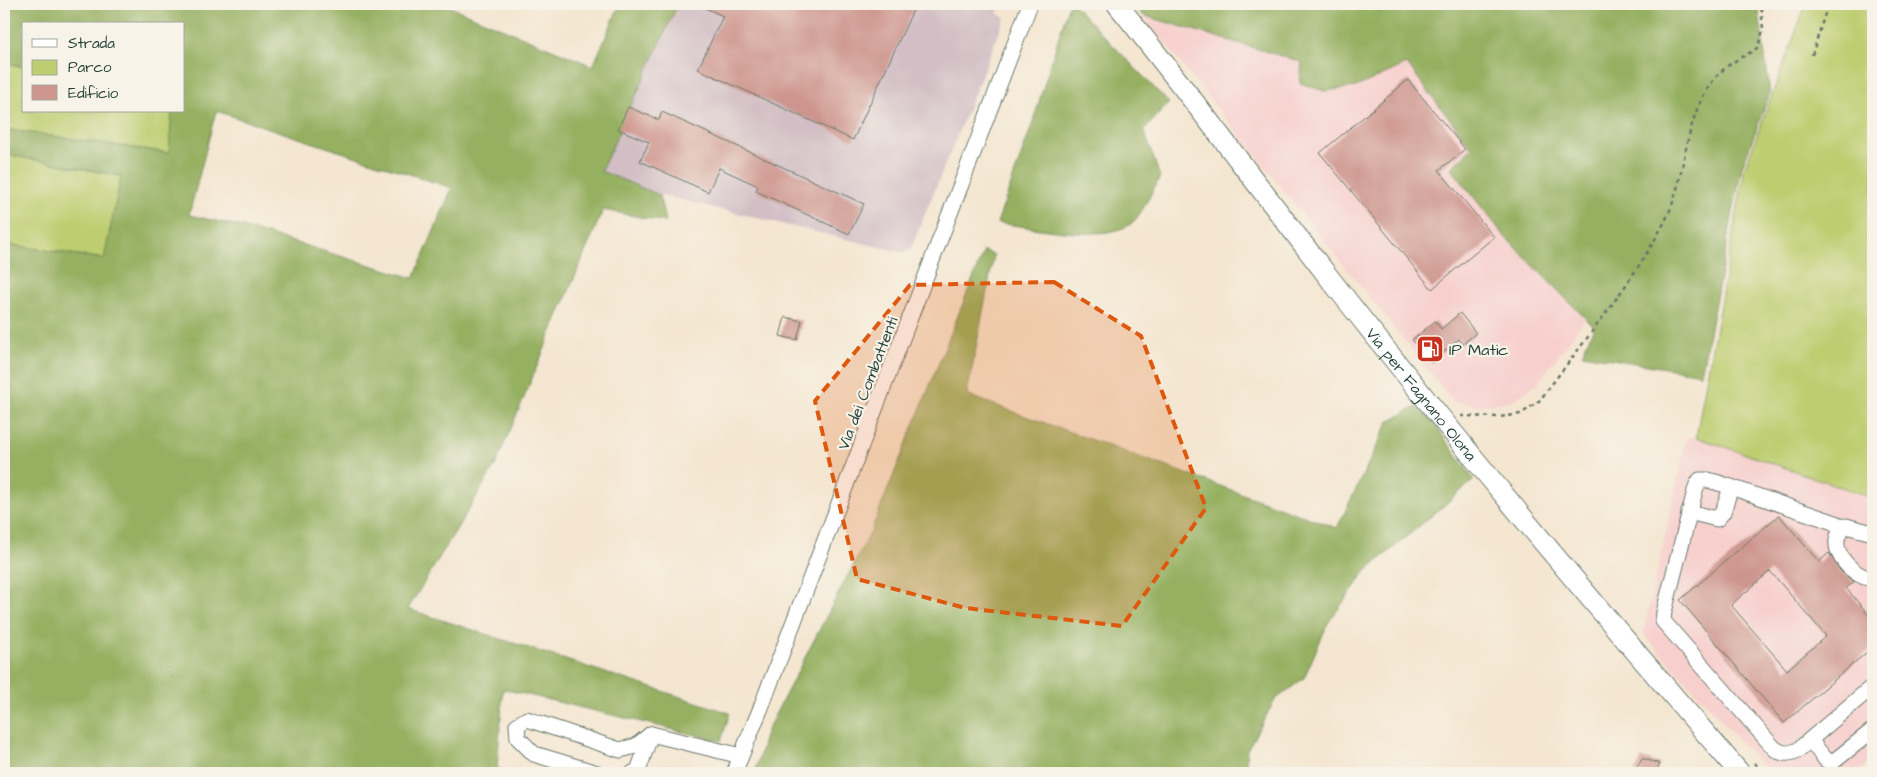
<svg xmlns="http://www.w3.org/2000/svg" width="1877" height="777" font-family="'Architects Daughter',sans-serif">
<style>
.built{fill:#f7d0ce}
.industrial{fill:#d2bec4}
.green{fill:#bdcd6f;stroke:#6e8552}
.forest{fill:#96b062;stroke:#5a764b;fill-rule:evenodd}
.building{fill:#cd958d;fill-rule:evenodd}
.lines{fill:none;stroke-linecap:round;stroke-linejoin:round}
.minor-casing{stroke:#6a786b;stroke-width:17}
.major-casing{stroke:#6a786b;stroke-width:22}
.path{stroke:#6a786b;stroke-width:2.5;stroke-dasharray:4 4;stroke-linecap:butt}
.minor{stroke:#fff;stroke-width:15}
.major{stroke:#fff;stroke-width:20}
.marked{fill:#de580e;fill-opacity:0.2;stroke:#de580e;stroke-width:4;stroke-dasharray:10 6;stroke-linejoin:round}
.labels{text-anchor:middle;stroke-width:4.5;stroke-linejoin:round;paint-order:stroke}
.poi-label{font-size:16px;fill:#1f3d34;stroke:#f7f3e8;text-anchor:start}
.street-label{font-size:16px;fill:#1f3d34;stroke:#f7f3e8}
</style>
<rect width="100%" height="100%" fill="#f7f3e8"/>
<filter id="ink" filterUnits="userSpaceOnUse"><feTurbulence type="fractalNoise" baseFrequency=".02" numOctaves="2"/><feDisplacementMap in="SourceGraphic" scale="10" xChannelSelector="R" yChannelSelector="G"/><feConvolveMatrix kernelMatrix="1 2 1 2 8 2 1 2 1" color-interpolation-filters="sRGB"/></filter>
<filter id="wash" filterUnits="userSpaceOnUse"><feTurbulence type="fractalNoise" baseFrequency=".0096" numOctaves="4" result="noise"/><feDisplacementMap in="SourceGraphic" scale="20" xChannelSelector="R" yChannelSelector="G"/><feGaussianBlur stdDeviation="1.12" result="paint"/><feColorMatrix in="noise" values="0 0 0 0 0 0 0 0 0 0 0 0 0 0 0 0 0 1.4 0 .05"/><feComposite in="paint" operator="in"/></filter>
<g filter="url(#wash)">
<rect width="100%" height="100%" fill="#f4e6d0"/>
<g class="built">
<polygon points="1142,15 1302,62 1356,87 1407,64 1472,148 1451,168 1506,238 1586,318 1538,383 1513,400 1482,406 1454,402"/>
<polygon points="1687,437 1696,437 1873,498 1873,756 1863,768 1851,773 1777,773 1764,768 1643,634"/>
</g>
<polygon class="industrial" points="678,4 1002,4 997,13 1005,18 910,251 900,252 660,195 600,171"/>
<g class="green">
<polygon points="1806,4 1873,4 1873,498 1696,437 1745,167"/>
<polygon points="4,62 24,67 24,111 172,111 169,153 4,129"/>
<polygon points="4,154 121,176 105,259 4,244"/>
</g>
<g class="forest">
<path d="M4 4H443L593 66 620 4H678L601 171 659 195 666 222 603 210 495 466 408 609 730 713 721 741 503 689 497 768 513 773H4V244L104 259 121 176 4 154V129L169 153 172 111H184V24H24V67L4 62ZM216 111 452 188 414 278 243 227 189 215Z"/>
<path d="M1069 4H1073L1169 103 1144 130 1160 177C1152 191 1145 208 1135 220 1113 246 1028 226 997 223L1030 131Z"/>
<polygon points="1135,4 1758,4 1770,93 1742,167 1701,374 1582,354 1594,327 1506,238 1451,168 1472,148 1407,64 1356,87 1324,91 1300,83 1302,62 1142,15"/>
<polygon points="984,251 994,255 967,395 1337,528 1389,421 1416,407 1433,422 1474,480 1366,571 1328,623 1304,678 1275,700 1247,750 1246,768 1221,773 755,773 766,732 871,531"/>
</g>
<g id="blocks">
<g class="building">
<polygon points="696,4 916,4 853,140 698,69 723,16"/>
<polygon points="1408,80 1465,149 1439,170 1494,237 1432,289 1320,153"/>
<polygon points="628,107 659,120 662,112 864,204 849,234 756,191 758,186 719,168 708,192 640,161 649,142 618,129"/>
<polygon points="1460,313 1476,333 1463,344 1459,339 1431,363 1412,340 1435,321 1441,329"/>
<polygon points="785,317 802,321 797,340 780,336"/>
<path d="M1779 515 1819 562 1829 553 1841 572 1854 582 1846 588 1873 620V647L1784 723 1680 600ZM1770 571 1826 636 1787 670 1731 605Z"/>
<polygon points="1642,758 1660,764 1656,773 1634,773"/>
</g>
</g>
</g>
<g filter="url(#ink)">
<use href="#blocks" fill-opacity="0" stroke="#6a786b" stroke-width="1"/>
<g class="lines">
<g class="minor-casing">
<g id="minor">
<polyline points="1689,512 1717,519 1723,512 1731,487"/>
<path d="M1843 528 1833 522 1722 484 1708 480H1700L1696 487 1664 612 1663 621 1774 748C1782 755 1790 754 1798 750L1873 686"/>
<path d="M1873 533 1846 526C1822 543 1850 577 1873 579"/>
<polyline points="651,734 741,756"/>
<polyline points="1810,740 1826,760 1833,762 1873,730"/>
<polyline points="597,773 534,754 518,738 517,725 527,719 620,750 636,746 651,734"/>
<polyline points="633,773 638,771 651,734"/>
<polyline points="734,773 760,710 1030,4"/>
</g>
</g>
<g class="major-casing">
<g id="major">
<path id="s1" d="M1117 4C1189 93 1257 185 1327 275 1460 445 1599 611 1740 773"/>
</g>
</g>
<g class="path">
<polyline points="1812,55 1828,4"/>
<path d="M1461 416 1500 417 1521 414 1540 400C1583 342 1630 287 1664 223 1690 174 1680 111 1723 70 1733 60 1747 56 1758 47L1763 30 1761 4"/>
<polyline points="1754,763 1767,773"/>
<polyline points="1864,773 1873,766"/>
</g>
<use href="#minor" class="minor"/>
<use href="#major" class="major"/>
</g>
</g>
<path class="marked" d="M1054 282 1141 336 1206 508 1122 626 965 608 857 579 815 401 910 285Z"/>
<defs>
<g id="fuel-square" transform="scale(1.4375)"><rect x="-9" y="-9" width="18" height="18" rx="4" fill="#c8321e" stroke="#f7f3e8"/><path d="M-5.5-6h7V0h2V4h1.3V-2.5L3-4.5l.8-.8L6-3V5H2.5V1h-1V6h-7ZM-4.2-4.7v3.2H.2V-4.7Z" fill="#fff"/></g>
</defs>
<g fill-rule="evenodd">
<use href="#fuel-square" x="1430" y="349"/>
</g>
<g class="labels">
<g class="poi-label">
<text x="1449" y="355">IP Matic</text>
</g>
<g class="street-label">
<text transform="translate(867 383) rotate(-69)" y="6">Via dei Combattenti</text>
<text dy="6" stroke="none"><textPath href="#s1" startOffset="495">Via per Fagnano Olona</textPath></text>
</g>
</g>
<rect width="1877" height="777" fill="none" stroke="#f7f3e8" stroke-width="20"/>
<rect x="22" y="22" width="162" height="90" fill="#f7f3e8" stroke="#a1aaa0"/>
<rect x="32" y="39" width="25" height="8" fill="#ffffff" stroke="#a1aaa0"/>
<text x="68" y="48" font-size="15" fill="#1f3d34">Strada</text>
<rect x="32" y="60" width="25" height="15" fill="#bdcd6f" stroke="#a1aaa0"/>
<text x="68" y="72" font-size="15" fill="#1f3d34">Parco</text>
<rect x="32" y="85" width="25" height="15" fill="#cd958d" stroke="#a1aaa0"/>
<text x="68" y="98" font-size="15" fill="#1f3d34">Edificio</text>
</svg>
